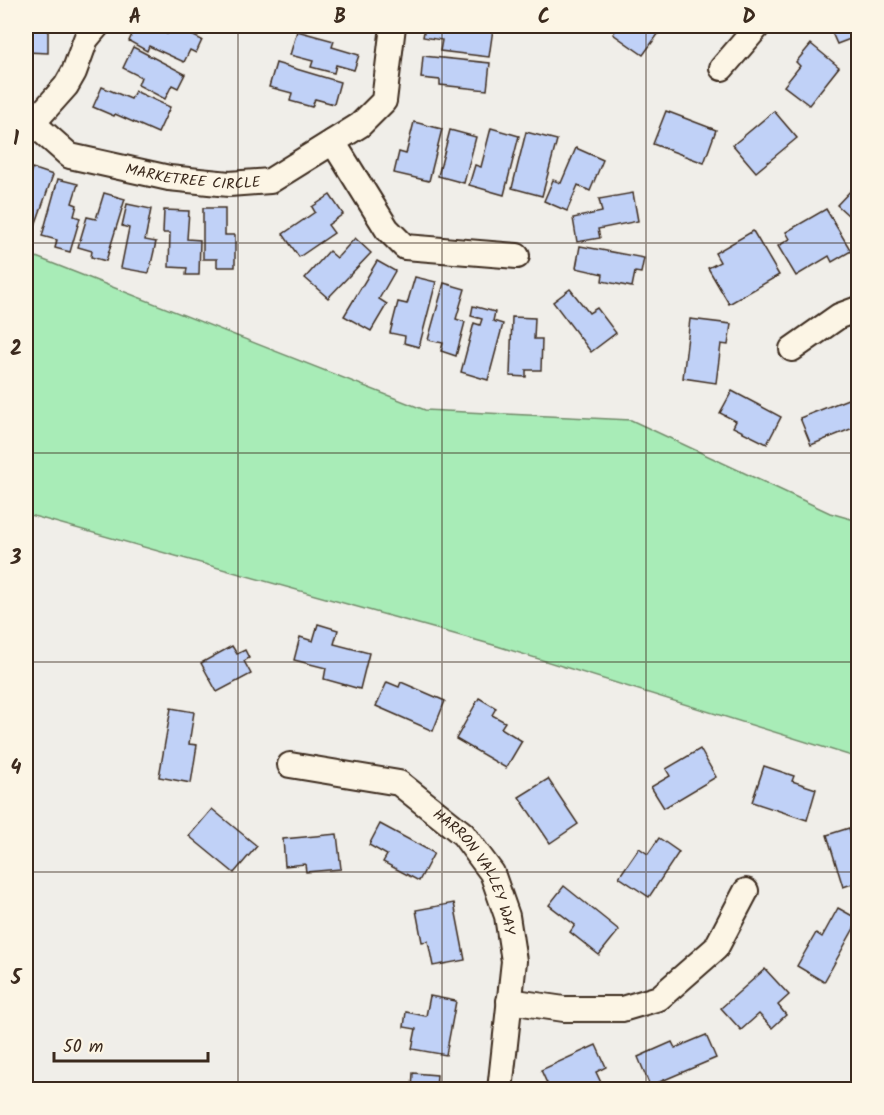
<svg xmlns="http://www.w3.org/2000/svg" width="884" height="1115" font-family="Kalam,sans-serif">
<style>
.green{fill:#a8ecb7;stroke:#728b6a;stroke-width:1.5}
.building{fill:#c0d1f7;stroke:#3b2a1e;stroke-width:1.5}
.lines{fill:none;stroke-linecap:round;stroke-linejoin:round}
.minor-casing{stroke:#3b2a1e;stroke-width:28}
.minor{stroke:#fcf5e5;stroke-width:24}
.grid{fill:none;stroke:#3b2a1e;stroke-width:1.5;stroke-opacity:0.55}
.labels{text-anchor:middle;stroke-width:4.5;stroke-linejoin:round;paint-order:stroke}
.street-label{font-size:15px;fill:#3b2a1e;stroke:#fcf5e5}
.neatline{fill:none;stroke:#3b2a1e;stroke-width:2}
.grid-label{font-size:20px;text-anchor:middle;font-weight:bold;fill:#3b2a1e}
</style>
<rect width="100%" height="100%" fill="#f0eee9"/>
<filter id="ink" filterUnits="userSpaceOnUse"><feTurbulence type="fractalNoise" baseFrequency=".0167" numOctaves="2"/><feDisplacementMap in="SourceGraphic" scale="12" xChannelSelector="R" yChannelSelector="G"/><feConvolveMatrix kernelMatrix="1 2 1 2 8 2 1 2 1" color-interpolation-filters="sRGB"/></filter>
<g filter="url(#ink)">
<polygon class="green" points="26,253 425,410 631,420 830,513 858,521 858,758 497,646 26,514"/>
<g class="building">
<polygon points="136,26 150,26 167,34 171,26 173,26 202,40 196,53 190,50 184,62 149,46 147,51 129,41"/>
<polygon points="425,26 468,26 493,29 489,57 440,51 442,40 423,37"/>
<polygon points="619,26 664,26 643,55 613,34"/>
<polygon points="829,26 858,26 858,36 837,44"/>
<polygon points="26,28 48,28 48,53 26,52"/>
<polygon points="297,31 334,41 332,47 359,55 354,70 336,65 334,73 311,67 313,61 290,55"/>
<polygon points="811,44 839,67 809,105 784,86 800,66 796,62"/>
<polygon points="133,47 185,74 178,88 172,85 165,99 138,85 141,77 123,68"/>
<polygon points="423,56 490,63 487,90 440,85 440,80 421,78"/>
<polygon points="276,63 340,82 334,104 315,99 312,107 290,101 292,93 269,87"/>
<polygon points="102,87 131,99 135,91 170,107 158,133 115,114 114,116 93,107"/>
<polygon points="666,111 716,130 704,163 653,144"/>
<polygon points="774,111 797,138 756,172 733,145"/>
<polygon points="414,122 442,129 429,181 394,173 399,152 406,154"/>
<polygon points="491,128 519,136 504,195 469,185 475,165 481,167"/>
<polygon points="450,130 476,137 464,183 438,176"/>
<polygon points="526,132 557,140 542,196 512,188"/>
<polygon points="576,148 603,160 590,191 578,185 567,211 544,201 553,180 561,183"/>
<polygon points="32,168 53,175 31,237 26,235 26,186"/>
<polygon points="58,179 78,184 72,203 77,205 74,216 80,218 70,252 55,248 57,240 42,236"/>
<polygon points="854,187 857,190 858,189 858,224 837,205"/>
<polygon points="104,193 125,199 106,261 91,257 92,251 78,247 87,217 96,219"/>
<polygon points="633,193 638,221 598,229 600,238 577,242 573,218 602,212 599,199"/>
<polygon points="330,195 343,214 328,225 334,233 299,257 283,234 315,212 312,207"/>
<polygon points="127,204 151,209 145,240 156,242 149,273 121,268 129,228 122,226"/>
<polygon points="203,208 225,208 225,235 235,235 235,267 217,267 217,259 203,259"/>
<polygon points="826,209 851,251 832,262 829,256 796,276 778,246 790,239 786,232"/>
<polygon points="164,210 189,211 187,239 200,240 199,275 186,275 187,268 169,267 170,233 163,233"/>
<polygon points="753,231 779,275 729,304 708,268 720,262 715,253"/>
<polygon points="355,238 371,253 328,298 305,278 329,251 337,258"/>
<polygon points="580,246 644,258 641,273 635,272 632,287 602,281 603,274 576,268"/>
<polygon points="377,261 395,271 379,299 387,304 371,331 344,316"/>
<polygon points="415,277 436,282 419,347 404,343 405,336 390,333 398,302 407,304"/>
<polygon points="444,283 465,289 456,319 465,322 456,356 441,351 443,343 428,340"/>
<polygon points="570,289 589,313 597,308 616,333 591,352 553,302"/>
<polygon points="473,306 495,312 493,321 503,324 488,380 461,372 474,323 480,325 482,319 471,316"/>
<polygon points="512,317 535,318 534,339 542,339 541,370 526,370 526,377 510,376"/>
<polygon points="690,319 731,324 728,345 721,344 716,383 683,378"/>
<polygon points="732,391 781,417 767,444 733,427 736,421 720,413"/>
<polygon points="853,397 858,412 858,426 811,445 800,418"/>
<polygon points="318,624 338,630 334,644 369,653 360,689 324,679 326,668 294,660 300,637 313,641"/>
<polygon points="232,646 237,654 245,650 249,658 244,661 251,674 217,692 201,663"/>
<polygon points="387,682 399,687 401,682 445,701 433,731 376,706"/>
<polygon points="479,698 496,708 492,715 505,722 501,728 522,741 506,768 456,739"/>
<polygon points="171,708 194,712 189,744 197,745 191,783 159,777"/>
<polygon points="700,749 716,777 664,808 651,787 670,776 666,769"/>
<polygon points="764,766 794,776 792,781 816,789 807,820 752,802"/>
<polygon points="548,779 578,824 550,843 519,797"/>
<polygon points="212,809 257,846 234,873 189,836"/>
<polygon points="380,824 434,853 419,881 383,862 387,855 369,845"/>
<polygon points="849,828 854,845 858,844 858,882 843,887 827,835"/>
<polygon points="337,834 341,869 306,872 305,864 285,866 283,839"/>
<polygon points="659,838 679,852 649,897 619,877 639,848 648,854"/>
<polygon points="564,886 619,930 599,955 570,932 575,925 549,905"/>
<polygon points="454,903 465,960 433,966 428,941 422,942 416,910"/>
<polygon points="838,908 858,919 858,921 824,982 797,966 816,933 822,937"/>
<polygon points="765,969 789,995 778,1005 786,1015 772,1028 759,1014 741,1030 721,1008"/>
<polygon points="430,996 456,1001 446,1055 412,1049 416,1029 404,1027 406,1012 426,1016"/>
<polygon points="706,1035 716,1058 650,1086 638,1057 672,1042 675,1048"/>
<polygon points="596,1045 606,1067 596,1072 604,1089 550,1090 541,1070"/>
<polygon points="413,1073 437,1075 436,1090 412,1090"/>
</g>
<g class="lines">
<g class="minor-casing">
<g id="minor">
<polyline points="722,68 758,26"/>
<path id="s1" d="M26 117 70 156 169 178 229 184 270 181 360 125 384 101 393 26"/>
<polyline points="33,123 66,86 74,72 86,39 97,26"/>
<polyline points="333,142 387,229 405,247 517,256"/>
<polyline points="792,349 839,316 858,309"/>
<path id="s2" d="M290 765 399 783 463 834 492 873 507 916 514 961 500 1090"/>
<polyline points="509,1001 564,1009 622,1009 659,998 716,948 746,891"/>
</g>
</g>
<use href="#minor" class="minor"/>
</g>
</g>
<path class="grid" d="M238 26V1090M442 26V1090M646 26V1090M26 243H858M26 453H858M26 662H858M26 872H858"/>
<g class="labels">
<g class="street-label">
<text dy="5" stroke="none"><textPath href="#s1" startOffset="184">MARKETREE CIRCLE</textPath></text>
<text dy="5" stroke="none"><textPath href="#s2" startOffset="231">HARRON VALLEY WAY</textPath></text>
</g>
</g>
<rect width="884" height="1115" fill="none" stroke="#fcf5e5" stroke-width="66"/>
<path d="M54 1052v9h154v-9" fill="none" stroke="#3b2a1e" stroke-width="3"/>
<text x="63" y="1052" font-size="18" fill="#3b2a1e" stroke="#fcf5e5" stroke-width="4.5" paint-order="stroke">50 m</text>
<rect x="33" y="33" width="818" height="1049" class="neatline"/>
<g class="grid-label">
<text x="135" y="23">A</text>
<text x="340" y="23">B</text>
<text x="544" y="23">C</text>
<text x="749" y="23">D</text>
<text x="16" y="145">1</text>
<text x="16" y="355">2</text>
<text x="16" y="564">3</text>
<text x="16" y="774">4</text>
<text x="16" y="984">5</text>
</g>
</svg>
